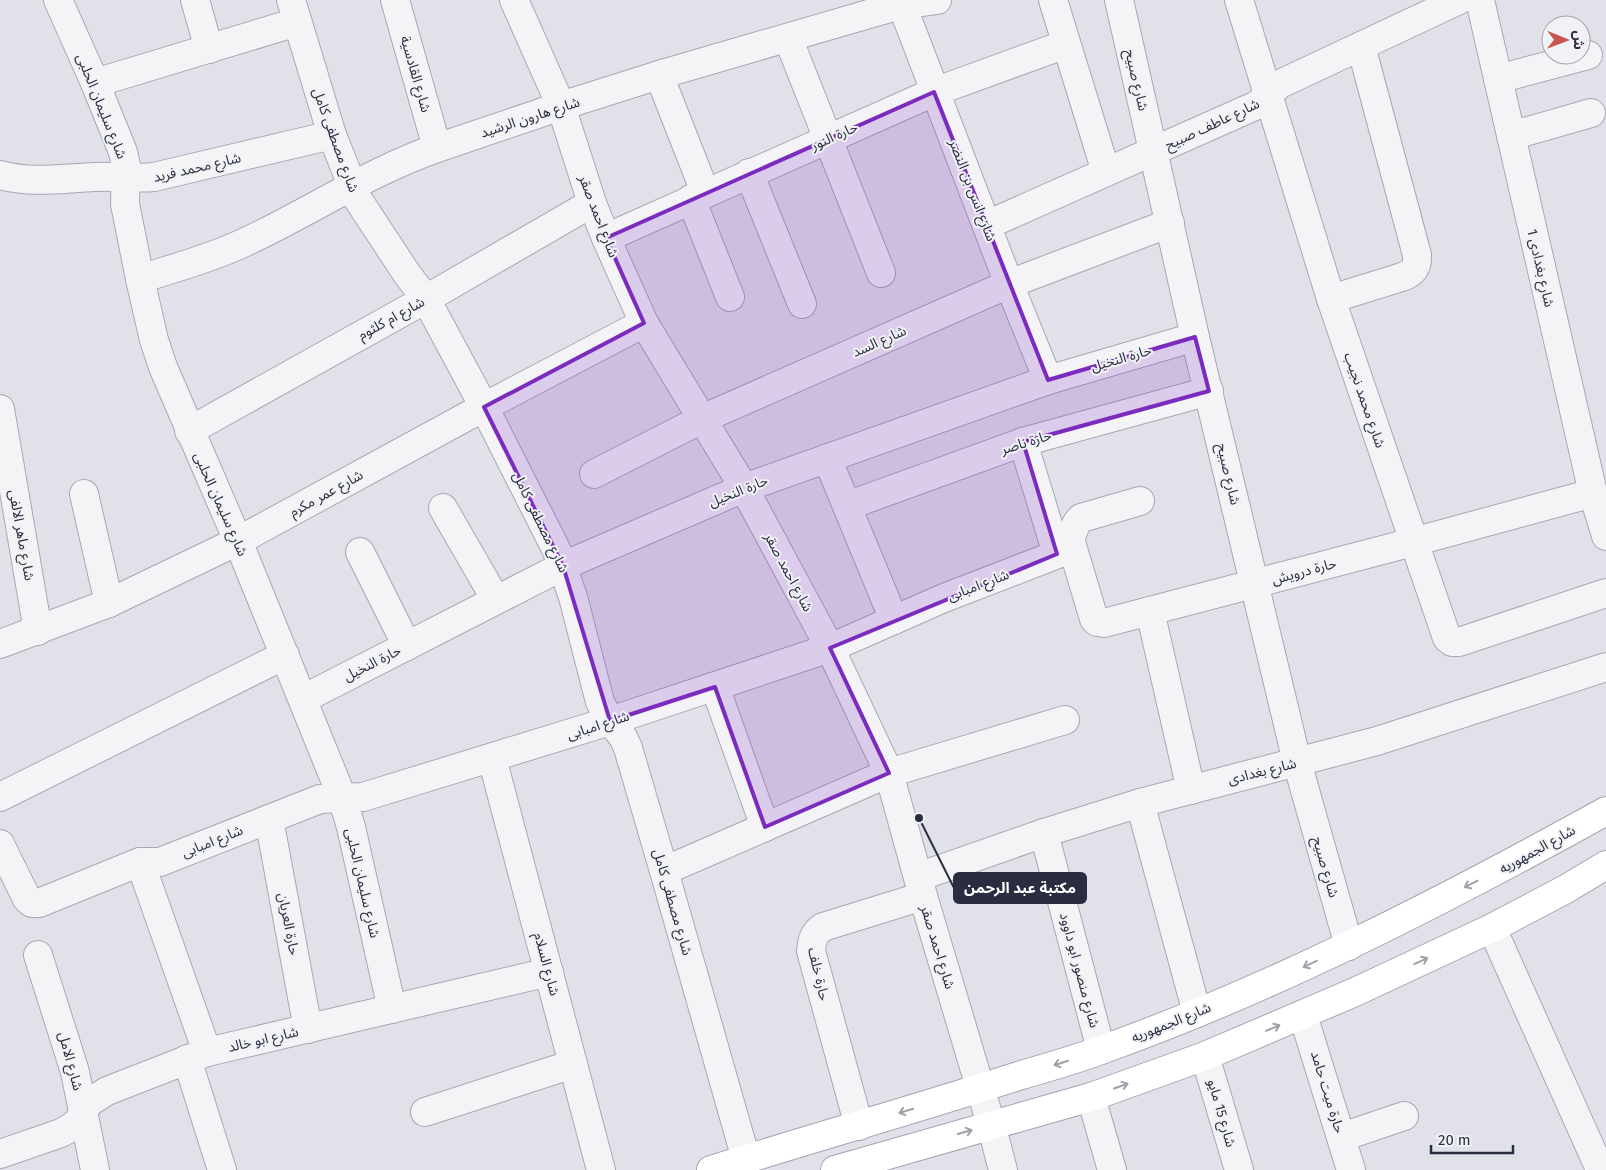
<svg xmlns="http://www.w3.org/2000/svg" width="1606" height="1170" font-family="'Fira Sans','Noto Sans Arabic',sans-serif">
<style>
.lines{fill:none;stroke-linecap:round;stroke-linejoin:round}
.minor-casing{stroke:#a6a8b3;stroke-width:30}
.major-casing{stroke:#a1a4b4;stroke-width:30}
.minor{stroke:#f4f4f7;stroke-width:28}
.major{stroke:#fff;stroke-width:28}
.oneway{stroke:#9fa0a9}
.marked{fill:#7b2cbf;fill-opacity:0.2;stroke:#7b2cbf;stroke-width:4;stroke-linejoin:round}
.labels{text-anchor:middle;stroke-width:4;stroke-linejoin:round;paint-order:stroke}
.street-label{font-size:14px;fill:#2a2d40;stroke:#f1f2f6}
.leader{fill:none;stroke:#2a2d40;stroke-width:2}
.callout-dot{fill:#2a2d40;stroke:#f1f2f6;stroke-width:2}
.callout{fill:#2a2d40;stroke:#2a2d40;stroke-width:2}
.callout-label{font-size:15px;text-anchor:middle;font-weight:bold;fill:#fff}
</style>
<rect width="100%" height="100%" fill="#e1e2e9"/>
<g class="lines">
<g class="minor-casing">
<g id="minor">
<polyline points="58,0 95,83 123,152 126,166 125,204 140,279 154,340 163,367 238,541 342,797 351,827 392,1009"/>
<polyline points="195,0 209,49"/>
<polyline points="291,0 332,135 357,198 407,274 426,299 484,407 557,551 573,597 600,702 610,721 623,737 628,748 664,871 746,1159"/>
<polyline points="395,0 437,148"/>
<polyline points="514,0 561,106 592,203 606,238 644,323 744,488 830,648 889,773 923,896 991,1124 1003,1170"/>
<polyline points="900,0 1009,284 1048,380"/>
<polyline points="1053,0 1106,172"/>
<polyline points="1119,0 1195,337 1297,762 1349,946"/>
<polyline points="1239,0 1331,299 1447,638 1452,642 1459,642 1606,593"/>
<polyline points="1480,0 1593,493 1606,536"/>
<polyline points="788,38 881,273"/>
<polyline points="659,75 705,192"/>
<polyline points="1498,79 1588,55"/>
<polyline points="95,83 297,22"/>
<polyline points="1511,136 1591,113"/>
<polyline points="749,173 802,304"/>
<path d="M0 175C35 184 62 178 96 177 116 176 135 179 154 177L332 135"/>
<polyline points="691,199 730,297"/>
<polyline points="987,225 1257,105 1280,84 1459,0"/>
<polyline points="606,238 934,92 1066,44"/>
<path d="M140 279C174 268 209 259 241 244 307 214 368 172 437 148L561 106 659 75 879 11 901 5 937 0"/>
<path d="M1331 299 1402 277C1413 273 1418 268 1417 255L1361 46"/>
<polyline points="0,409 38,631"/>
<polyline points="189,431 426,299 592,203"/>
<polyline points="1023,442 1057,554"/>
<polyline points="827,458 894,620"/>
<polyline points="594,474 702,419 1009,284 1170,223"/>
<polyline points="84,494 109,603"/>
<polyline points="847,506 1023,442 1209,391"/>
<polyline points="443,508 496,600"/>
<polyline points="1071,542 1094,619 1097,622 1104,623 1413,542 1593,493"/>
<polyline points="360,552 407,646"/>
<polyline points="1150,611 1191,790"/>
<polyline points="0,644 109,603 238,541 484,407 644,323"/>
<polyline points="715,687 765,827"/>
<polyline points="303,699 563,566 744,488 1048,380 1195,337"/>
<polyline points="492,758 601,1170"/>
<polyline points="0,797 285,655"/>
<polyline points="1140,803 1197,1013"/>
<polyline points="269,819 308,1029"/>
<polyline points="1044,833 1101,1050"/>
<path d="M0 844 27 899 32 903H39L140 862H160L320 799 363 797 610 721 830 648 944 598 1063 552C1074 542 1070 528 1081 518L1140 501"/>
<polyline points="140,862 207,1052"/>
<polyline points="664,871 889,773 1065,720"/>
<polyline points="918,877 1044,833 1140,803 1377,741 1606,667"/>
<polyline points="1492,928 1599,1167"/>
<polyline points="38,955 75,1072 95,1170"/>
<polyline points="1303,1015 1351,1170"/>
<polyline points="1205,1056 1239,1170"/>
<polyline points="187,1059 222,1170"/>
<polyline points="1091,1097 1112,1170"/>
<polyline points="425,1112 573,1064"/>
<path d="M859 1126 811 951C812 939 814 933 823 927L923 896"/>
<polyline points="1342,1137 1404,1116"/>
<polyline points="0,1154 61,1133 70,1128 78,1122 88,1103 107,1091 207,1052 549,972"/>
</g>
</g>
<g class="major-casing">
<g id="major">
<path d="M711 1170C813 1138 916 1109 1018 1076 1046 1068 1074 1060 1101 1050 1277 987 1443 901 1606 811"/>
<polyline points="835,1170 1091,1097 1205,1056 1355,992 1492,928 1566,889 1606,865"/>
</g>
</g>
<use href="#minor" class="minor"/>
<use href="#major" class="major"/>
</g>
<defs><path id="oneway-shaft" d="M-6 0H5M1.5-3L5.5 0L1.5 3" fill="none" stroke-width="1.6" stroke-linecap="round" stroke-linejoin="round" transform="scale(1.25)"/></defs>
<g class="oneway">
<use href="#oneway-shaft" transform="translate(1471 884) rotate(153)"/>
<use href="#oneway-shaft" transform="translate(1421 961) rotate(-25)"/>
<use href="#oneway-shaft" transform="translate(1310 964) rotate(155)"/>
<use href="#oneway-shaft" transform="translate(1273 1028) rotate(-23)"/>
<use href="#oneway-shaft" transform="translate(1061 1063) rotate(162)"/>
<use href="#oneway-shaft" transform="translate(1121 1086) rotate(-19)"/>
<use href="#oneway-shaft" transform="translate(906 1111) rotate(163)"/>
<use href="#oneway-shaft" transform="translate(965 1132) rotate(-16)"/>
</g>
<path class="marked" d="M934 92 1048 380 1195 337 1209 391 1023 442 1057 554 830 648 889 773 765 827 715 687 610 721 563 566 484 407 644 323 606 238Z"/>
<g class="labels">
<g class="street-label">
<text transform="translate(416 74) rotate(74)" y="5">شارع القادسية</text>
<text transform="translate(1137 80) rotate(77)" y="5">شارع صبيح</text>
<text transform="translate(102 106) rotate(68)" y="5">شارع سليمان الحلبى</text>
<text transform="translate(530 117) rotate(-18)" y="5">شارع هارون الرشيد</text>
<text transform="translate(1212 124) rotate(-25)" y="5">شارع عاطف صبيح</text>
<text transform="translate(834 136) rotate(-24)" y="5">حارة النور</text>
<text transform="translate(336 140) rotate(70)" y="5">شارع مصطفى كامل</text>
<text transform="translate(197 167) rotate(-13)" y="5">شارع محمد فريد</text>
<text transform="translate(973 190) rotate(69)" y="5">شارع انس بن النضر</text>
<text transform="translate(599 216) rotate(69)" y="5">شارع احمد صقر</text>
<text transform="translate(1541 268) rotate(77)" y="5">شارع بغدادى 1</text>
<text transform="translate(391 318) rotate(-29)" y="5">شارع ام كلثوم</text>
<text transform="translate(879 341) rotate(-24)" y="5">شارع السد</text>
<text transform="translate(1121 358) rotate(-16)" y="5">حارة النخيل</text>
<text transform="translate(1365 400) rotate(71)" y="5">شارع محمد نجيب</text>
<text transform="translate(1026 442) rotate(-17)" y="5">حارة ناصر</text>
<text transform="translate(1229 474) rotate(77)" y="5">شارع صبيح</text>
<text transform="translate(738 491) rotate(-22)" y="5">حارة النخيل</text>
<text transform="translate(326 493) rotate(-29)" y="5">شارع عمر مكرم</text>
<text transform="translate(221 504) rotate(66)" y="5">شارع سليمان الحلبى</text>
<text transform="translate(541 522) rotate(64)" y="5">شارع مصطفى كامل</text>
<text transform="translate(22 535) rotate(80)" y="5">شارع ماهر الالفى</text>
<text transform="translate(1304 571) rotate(-15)" y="5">حارة درويش</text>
<text transform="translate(789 572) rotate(62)" y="5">شارع احمد صقر</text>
<text transform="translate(978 585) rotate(-21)" y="5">شارع امبابى</text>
<text transform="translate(372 663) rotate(-27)" y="5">حارة النخيل</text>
<text transform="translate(598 725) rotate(-18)" y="5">شارع امبابى</text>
<text transform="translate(1262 771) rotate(-14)" y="5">شارع بغدادى</text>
<text transform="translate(212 841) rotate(-22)" y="5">شارع امبابى</text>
<text transform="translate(1537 849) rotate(-29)" y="5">شارع الجمهوريه</text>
<text transform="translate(1326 867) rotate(74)" y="5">شارع صبيح</text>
<text transform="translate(363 883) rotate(77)" y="5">شارع سليمان الحلبى</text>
<text transform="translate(673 902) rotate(74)" y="5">شارع مصطفى كامل</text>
<text transform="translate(289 924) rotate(79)" y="5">حارة العريان</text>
<text transform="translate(938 947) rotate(73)" y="5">شارع احمد صقر</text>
<text transform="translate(547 964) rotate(75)" y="5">شارع السلام</text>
<text transform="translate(1080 970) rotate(75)" y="5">شارع منصور ابو داوود</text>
<text transform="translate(819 974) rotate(77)" y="5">حارة خلف</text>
<text transform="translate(1171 1022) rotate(-22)" y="5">شارع الجمهوريه</text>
<text transform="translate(263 1039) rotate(-13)" y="5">شارع ابو خالد</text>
<text transform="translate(71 1061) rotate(75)" y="5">شارع الامل</text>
<text transform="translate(1328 1092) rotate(73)" y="5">حارة ميت حامد</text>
<text transform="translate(1222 1113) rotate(74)" y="5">شارع 15 مايو</text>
</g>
</g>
<path class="leader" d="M919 818L954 888"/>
<circle class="callout-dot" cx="919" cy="818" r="5"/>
<rect class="callout" x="954" y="873" width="132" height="30" rx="5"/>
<g class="callout-label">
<text x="1020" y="893">مكتبة عبد الرحمن</text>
</g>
<g transform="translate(1566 40) rotate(91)"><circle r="24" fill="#f1f2f6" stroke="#a1a3ad"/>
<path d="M0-4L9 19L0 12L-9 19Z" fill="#c7554d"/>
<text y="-8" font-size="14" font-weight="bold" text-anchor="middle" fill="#2a2d40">ش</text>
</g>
<path d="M1431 1145v8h82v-8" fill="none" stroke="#2a2d40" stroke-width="2.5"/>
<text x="1438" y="1145" font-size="15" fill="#2a2d40" stroke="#f1f2f6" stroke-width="4" paint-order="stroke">20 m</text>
</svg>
